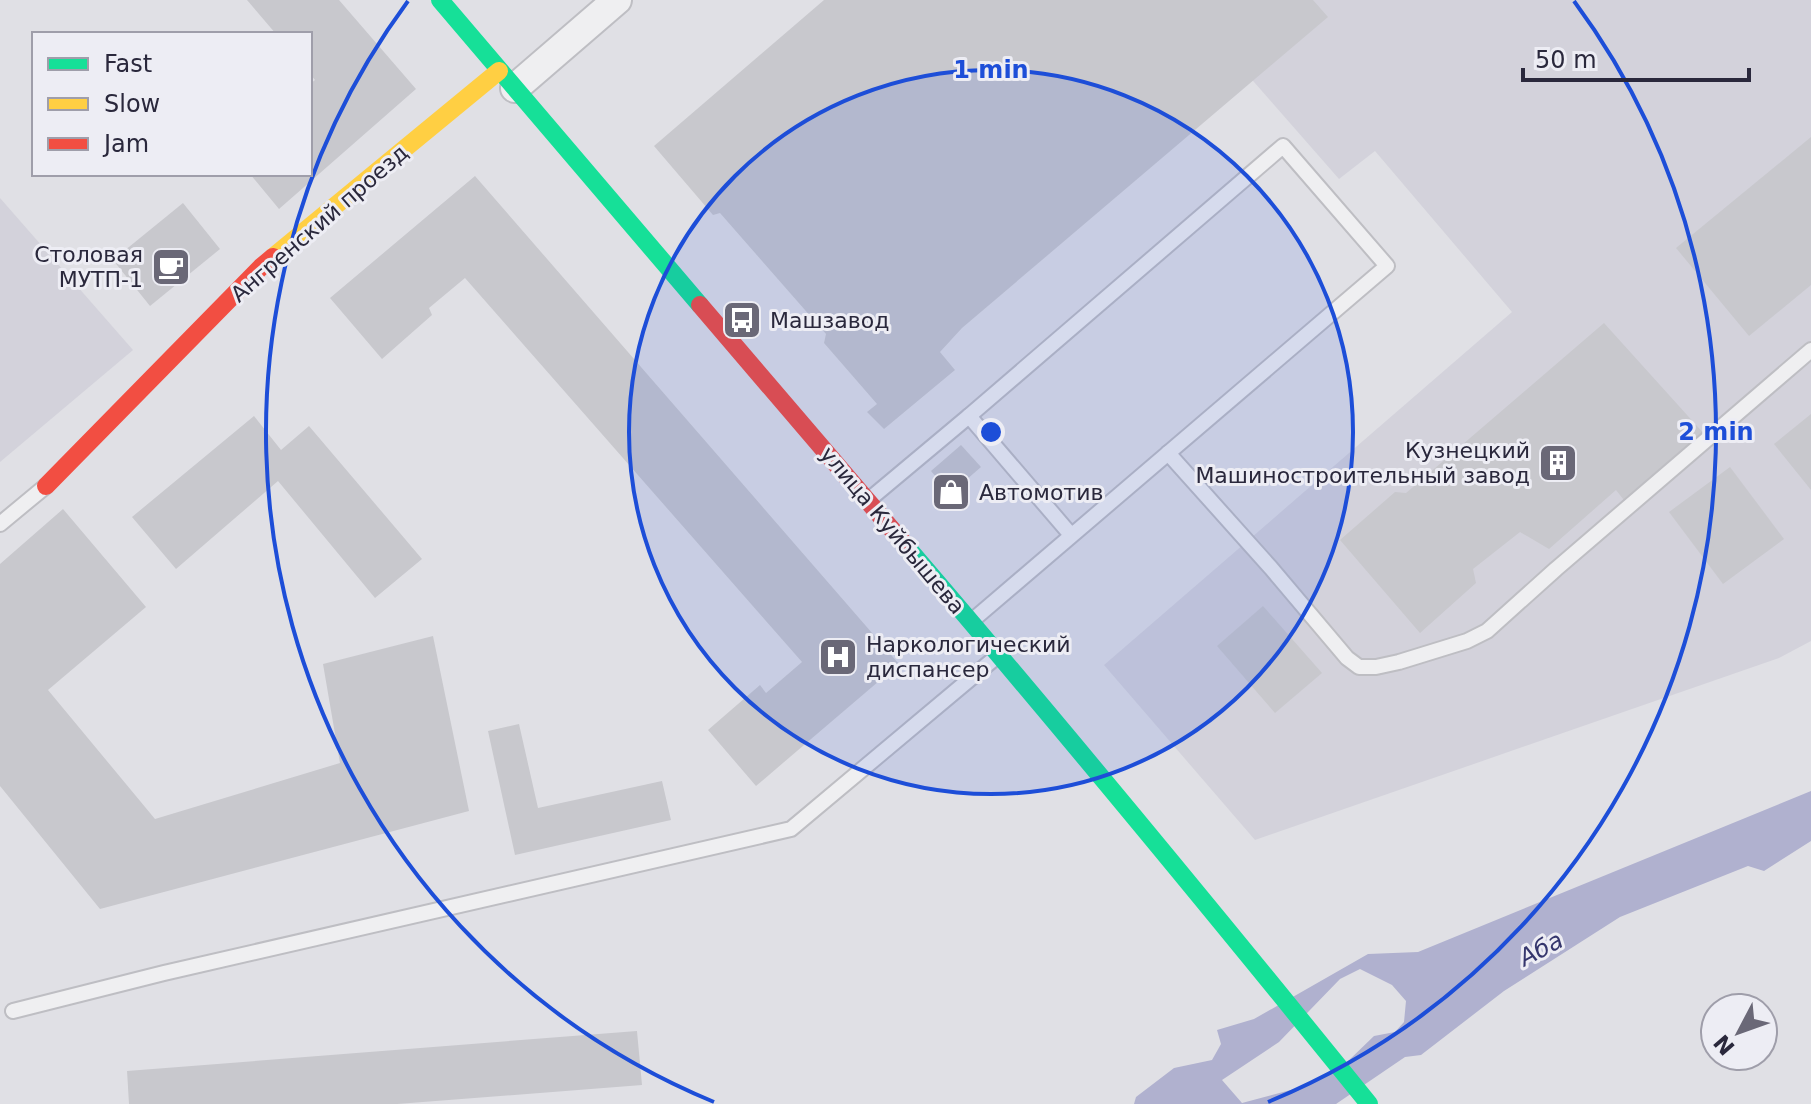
<svg xmlns="http://www.w3.org/2000/svg" width="1811" height="1104" font-family="'DejaVu Sans',sans-serif">
<style>
.built{fill:#d3d2db}
.water{fill:#b0b1cf;fill-rule:evenodd}
.building{fill:#c8c8cd}
.lines{fill:none;stroke-linecap:round;stroke-linejoin:round}
.lane-casing{stroke:#bebec3;stroke-width:18}
.street-casing{stroke:#bebec3;stroke-width:32}
.lane{stroke:#efeff1;stroke-width:14}
.street{stroke:#efeff1;stroke-width:28}
.fast{stroke:#16e098;stroke-width:18}
.slow{stroke:#ffcf43;stroke-width:18}
.jam{stroke:#f24e42;stroke-width:18}
.ring{fill:none;stroke:#1d4ed8;stroke-width:4}
.labels{text-anchor:middle;stroke-width:6;stroke-linejoin:round;paint-order:stroke}
.street-label{font-size:22px;fill:#2a283c;stroke:#ededf4}
.poi-label{font-size:22px;fill:#2a283c;stroke:#ededf4;text-anchor:start}
.water-label{font-size:24px;font-style:italic;fill:#35366d;stroke:#ededf4}
.centre{fill:#1d4ed8;stroke:#ededf4;stroke-width:4}
.ring-label{font-size:24px;text-anchor:middle;font-weight:bold;fill:#1d4ed8;stroke:#ededf4;stroke-width:6;stroke-linejoin:round;paint-order:stroke}
</style>
<rect width="100%" height="100%" fill="#e0e0e5"/>
<g class="built">
<polygon points="1182,0 1811,0 1811,641 1779,658 1255,840 1104,665 1512,312 1375,151 1339,179"/>
<polygon points="0,198 133,350 0,462"/>
</g>
<path class="water" d="M1811 791V841L1764 871 1748 866 1620 917 1504 991 1421 1055 1405 1057 1336 1104H1134L1136 1097 1174 1068 1212 1060 1221 1044 1217 1030 1254 1019 1368 954 1418 952ZM1360 969 1392 985 1406 1001 1404 1022 1395 1032 1374 1036 1346 1063 1302 1087 1242 1103 1222 1080 1279 1042 1340 979Z"/>
<g class="building">
<polygon points="247,0 339,0 416,89 279,209 250,174 310,174 310,84 315,80 310,74 310,34 276,34"/>
<polygon points="824,0 1313,0 1328,17 962,328 940,352 955,370 884,429 867,412 877,404 824,343 826,334 720,213 713,215 654,146"/>
<polygon points="1811,137 1811,285 1749,336 1676,248"/>
<polygon points="475,176 899,664 756,786 708,730 760,685 766,693 802,662 465,278 429,308 432,315 382,359 330,298"/>
<polygon points="183,203 220,249 150,306 113,260"/>
<polygon points="1604,323 1706,436 1627,504 1616,490 1549,549 1520,532 1473,569 1476,583 1420,633 1340,540 1395,492 1406,493"/>
<polygon points="1811,414 1811,490 1774,444"/>
<polygon points="254,416 281,450 309,426 422,559 375,598 278,481 176,569 132,517"/>
<polygon points="961,445 981,467 950,494 931,471"/>
<polygon points="1730,467 1784,539 1723,584 1669,512"/>
<polygon points="63,509 146,607 48,690 155,819 340,763 323,664 433,636 469,811 100,909 0,786 0,564"/>
<polygon points="1263,606 1322,673 1275,713 1217,646"/>
<polygon points="519,724 538,808 662,781 671,820 515,855 488,731"/>
<polygon points="637,1031 642,1085 397,1104 129,1104 127,1071"/>
</g>
<g class="lines">
<g class="lane-casing">
<g id="lane">
<polyline points="1168,453 1271,568 1347,658 1359,667 1376,667 1399,662 1467,641 1487,631 1556,569 1811,350"/>
<polyline points="871,498 969,416"/>
<polyline points="0,524 46,486"/>
<polyline points="974,619 1387,266 1283,146 969,416 1071,535"/>
<polyline points="13,1011 164,973 791,829 995,658"/>
</g>
</g>
<g class="street-casing">
<polyline id="street" points="515,88 617,0"/>
</g>
<use href="#lane" class="lane"/>
<use href="#street" class="street"/>
<g class="fast">
<polyline points="440,0 700,305"/>
<path d="M907 547C1064 730 1217 916 1369 1104"/>
</g>
<polyline class="slow" points="273,257 499,71"/>
<g class="jam">
<polyline points="700,305 907,547"/>
<polyline points="46,486 261,267 273,257"/>
</g>
</g>
<circle cx="991" cy="432" r="362" fill="#1d4ed8" fill-opacity=".12"/>
<g class="ring">
<circle cx="991" cy="432" r="362"/>
<path d="M714 1102A725 725 0 0 1 408 1M1574 1A725 725 0 0 1 1268 1102"/>
</g>
<defs>
<g id="cafe-square" transform="scale(2)"><rect x="-9" y="-9" width="18" height="18" rx="4" fill="#6a6877" stroke="#ededf4"/><path d="M-5.5-4.5H6V0H3Q3 3.5 0 3.5H-2.5Q-5.5 3.5-5.5 0ZM3-3.2v2h1.7v-2ZM-6 4.5H4V6H-6Z" fill="#fff"/></g>
<g id="bus-square" transform="scale(2)"><rect x="-9" y="-9" width="18" height="18" rx="4" fill="#6a6877" stroke="#ededf4"/><path d="M-5-6H5V4H4V6H2V4H-2V6H-4V4H-5ZM-3.5-4V0h7V-4ZM-3.5 1.2v1.5H-2V1.2ZM2 1.2v1.5H3.5V1.2Z" fill="#fff"/></g>
<g id="building-square" transform="scale(2)"><rect x="-9" y="-9" width="18" height="18" rx="4" fill="#6a6877" stroke="#ededf4"/><path d="M-4-6H4V6H1V3H-1V6H-4ZM-2.5-4.3h1.7v1.8h-1.7ZM.8-4.3h1.7v1.8H.8ZM-2.5-1h1.7V.8h-1.7ZM.8-1h1.7V.8H.8Z" fill="#fff"/></g>
<g id="shop-square" transform="scale(2)"><rect x="-9" y="-9" width="18" height="18" rx="4" fill="#6a6877" stroke="#ededf4"/><path d="M-5-2.5h2.3a2.7 3.5 0 0 1 5.4 0H5L5.5 6h-11ZM-1.5-2.5h3a1.5 2.3 0 0 0-3 0Z" fill="#fff"/></g>
<g id="hospital-square" transform="scale(2)"><rect x="-9" y="-9" width="18" height="18" rx="4" fill="#6a6877" stroke="#ededf4"/><path d="M-5-5h3v3.5h4V-5h3V5h-3V1.5h-4V5h-3Z" fill="#fff"/></g>
</defs>
<g fill-rule="evenodd">
<use href="#cafe-square" x="171" y="267"/>
<use href="#bus-square" x="742" y="320"/>
<use href="#building-square" x="1558" y="463"/>
<use href="#shop-square" x="951" y="492"/>
<use href="#hospital-square" x="838" y="657"/>
</g>
<g class="labels">
<g class="street-label">
<text transform="translate(319 223) rotate(-41)" y="8">Ангренский проезд</text>
<text transform="translate(893 530) rotate(50)" y="8">улица Куйбышева</text>
</g>
<g class="poi-label">
<text x="143" y="262" text-anchor="end">Столовая<tspan x="143" dy="25">МУТП-1</tspan></text>
<text x="770" y="328">Машзавод</text>
<text x="1530" y="458" text-anchor="end">Кузнецкий<tspan x="1530" dy="25">Машиностроительный завод</tspan></text>
<text x="979" y="500">Автомотив</text>
<text x="866" y="652">Наркологический<tspan x="866" dy="25">диспансер</tspan></text>
</g>
<g class="water-label">
<text transform="translate(1541 949) rotate(-28)" y="8">Аба</text>
</g>
</g>
<circle cx="991" cy="432" r="12" class="centre"/>
<g class="ring-label">
<text x="991" y="78">1 min</text>
<text x="1716" y="440">2 min</text>
</g>
<rect x="32" y="32" width="280" height="144" fill="#ededf4" stroke="#9f9eaa" stroke-width="2"/>
<rect x="48" y="58" width="40" height="12" fill="#16e098" stroke="#9f9eaa" stroke-width="2"/>
<text x="104" y="72" font-size="24" fill="#2a283c">Fast</text>
<rect x="48" y="98" width="40" height="12" fill="#ffcf43" stroke="#9f9eaa" stroke-width="2"/>
<text x="104" y="112" font-size="24" fill="#2a283c">Slow</text>
<rect x="48" y="138" width="40" height="12" fill="#f24e42" stroke="#9f9eaa" stroke-width="2"/>
<text x="104" y="152" font-size="24" fill="#2a283c">Jam</text>
<g transform="translate(1739 1032) rotate(229)"><circle r="38" fill="#ededf4" stroke="#9f9eaa" stroke-width="2"/>
<path d="M0-6L14 30L0 20L-14 30Z" fill="#6a6877"/>
<text y="-12" font-size="22" font-weight="bold" text-anchor="middle" fill="#2a283c">N</text>
</g>
<path d="M1523 68v12h226v-12" fill="none" stroke="#2a283c" stroke-width="4"/>
<text x="1535" y="68" font-size="24" fill="#2a283c" stroke="#ededf4" stroke-width="6" paint-order="stroke">50 m</text>
</svg>
